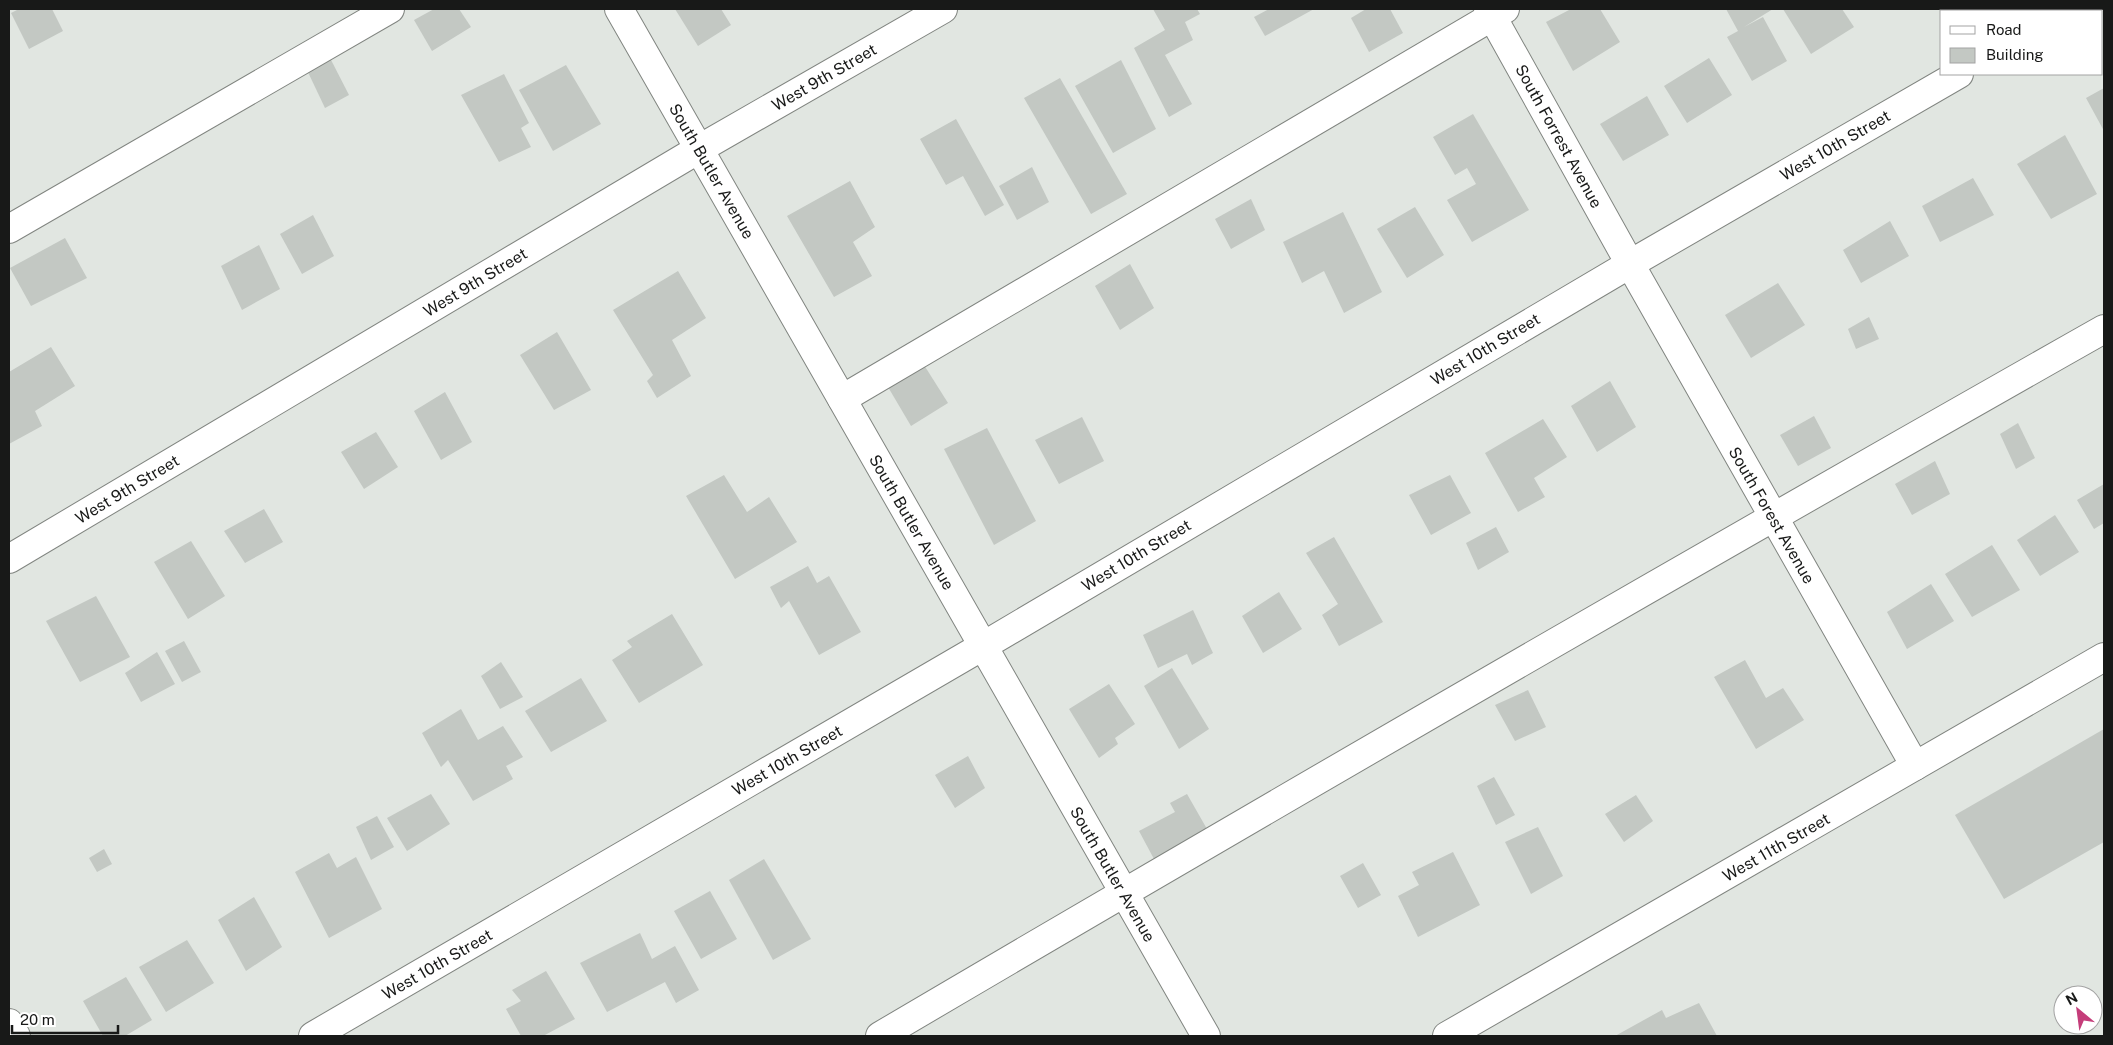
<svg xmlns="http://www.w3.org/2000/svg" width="2113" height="1045" font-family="'Public Sans',sans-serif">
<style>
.building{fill:#c3c8c3}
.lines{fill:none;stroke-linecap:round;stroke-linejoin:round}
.minor-casing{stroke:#818580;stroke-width:30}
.minor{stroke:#fff;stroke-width:28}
.labels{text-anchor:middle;stroke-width:4;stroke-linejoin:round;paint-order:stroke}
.street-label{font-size:16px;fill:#181918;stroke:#fff}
</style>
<rect width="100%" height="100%" fill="#e1e6e1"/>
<g class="building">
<polygon points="19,9 52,9 63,31 29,49 11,13"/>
<polygon points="434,9 459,9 471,27 432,51 414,20"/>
<polygon points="675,9 721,9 731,25 698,46"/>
<polygon points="1153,9 1197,9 1200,14 1185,22 1193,40 1165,55 1192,104 1169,117 1134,48 1165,30"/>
<polygon points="1269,9 1314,9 1265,36 1254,17"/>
<polygon points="1366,9 1390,9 1403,33 1369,52 1351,18"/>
<polygon points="1571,9 1600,9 1620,42 1573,71 1546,22"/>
<polygon points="1726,9 1773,9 1744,27 1763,17 1787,61 1752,81 1727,37 1738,31"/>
<polygon points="1783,9 1842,9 1854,27 1811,54"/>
<polygon points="329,56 349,95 325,108 306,68"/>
<polygon points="1709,58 1732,95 1687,123 1664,86"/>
<polygon points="1121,60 1156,129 1113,153 1075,86"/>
<polygon points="566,65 601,124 553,151 519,90"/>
<polygon points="504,74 529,123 521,128 531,147 499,162 461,95"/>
<polygon points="1060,78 1127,194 1091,214 1024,98"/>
<polygon points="2104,88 2104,131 2086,98"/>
<polygon points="1647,96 1669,135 1623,161 1600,124"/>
<polygon points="1473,114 1529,210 1472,242 1447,200 1476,184 1467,168 1455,175 1433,137"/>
<polygon points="956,119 1004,205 985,216 963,176 946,185 920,139"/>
<polygon points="2065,135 2097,194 2051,219 2017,164"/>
<polygon points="1032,167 1049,202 1017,220 999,186"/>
<polygon points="1973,178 1994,215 1940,242 1922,206"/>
<polygon points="850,181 875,227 853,242 872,276 834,297 787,216"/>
<polygon points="1251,199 1265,230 1231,249 1215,219"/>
<polygon points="1415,207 1444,255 1407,278 1377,229"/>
<polygon points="1343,212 1382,292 1344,313 1324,271 1302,283 1283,242"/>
<polygon points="313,215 334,256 302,274 280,234"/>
<polygon points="1890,221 1909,256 1861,283 1843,250"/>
<polygon points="65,238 87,278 31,306 10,268"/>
<polygon points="259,245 280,289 242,310 221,266"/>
<polygon points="1130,264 1154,308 1120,330 1095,286"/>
<polygon points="678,271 706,318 672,340 691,376 657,398 647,381 653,375 613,310"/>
<polygon points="1778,283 1805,325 1751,358 1725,315"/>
<polygon points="1869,317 1879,339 1856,349 1848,329"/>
<polygon points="557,332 591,390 554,410 520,355"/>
<polygon points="51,347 75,386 35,411 42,426 9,444 9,372"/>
<polygon points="924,365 948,403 911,426 888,387"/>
<polygon points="1610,381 1636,427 1597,452 1571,406"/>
<polygon points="445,392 472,442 441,460 414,411"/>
<polygon points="1814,416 1831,448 1798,466 1780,435"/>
<polygon points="1082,417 1104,461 1059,484 1035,440"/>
<polygon points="1543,419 1567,457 1534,478 1545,497 1518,512 1485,453"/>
<polygon points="2018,423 2035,458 2016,469 2000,434"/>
<polygon points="987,428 1036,521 994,545 944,449"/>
<polygon points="376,432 398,467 364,489 341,452"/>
<polygon points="1935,461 1950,494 1912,515 1895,484"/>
<polygon points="724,475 747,512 769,497 797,542 735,579 686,496"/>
<polygon points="1450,475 1471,513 1431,535 1409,495"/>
<polygon points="2104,484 2104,523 2094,529 2077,500"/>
<polygon points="264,509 283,542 245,563 224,531"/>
<polygon points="2055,515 2079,552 2040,576 2017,540"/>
<polygon points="1496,527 1509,552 1478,570 1466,543"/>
<polygon points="1334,537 1383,622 1339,646 1322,615 1338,604 1306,553"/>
<polygon points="191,541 225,596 188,619 154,562"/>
<polygon points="1992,545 2020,590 1972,617 1945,574"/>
<polygon points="808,566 817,583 829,576 861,632 819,655 789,601 781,608 770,587"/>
<polygon points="1931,584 1954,621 1907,649 1887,612"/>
<polygon points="1279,592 1302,629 1263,653 1242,616"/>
<polygon points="96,596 130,657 80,682 46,621"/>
<polygon points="1193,610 1213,653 1192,665 1187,654 1158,668 1143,635"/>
<polygon points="672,614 703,665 639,703 612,660 632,647 627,641"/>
<polygon points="184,641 201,672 182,682 165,651"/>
<polygon points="157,652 175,684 141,702 125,673"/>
<polygon points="1745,660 1766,698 1783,688 1804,720 1756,749 1714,677"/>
<polygon points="501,662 523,697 500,709 481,676"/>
<polygon points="1172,668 1209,729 1179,749 1144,686"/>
<polygon points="581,678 607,721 551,752 525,711"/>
<polygon points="1109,684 1135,724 1115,738 1118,744 1099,758 1069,709"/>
<polygon points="1528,690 1546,727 1515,741 1495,705"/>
<polygon points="461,709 478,740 503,726 523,757 506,766 513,779 473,801 448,760 441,767 422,733"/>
<polygon points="2104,729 2104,842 2004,899 1955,815"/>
<polygon points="968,756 985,788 955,808 935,775"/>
<polygon points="1494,777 1515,815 1496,825 1477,786"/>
<polygon points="431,794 450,824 407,851 387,818"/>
<polygon points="1187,794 1207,829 1154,859 1139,831 1175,812 1170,803"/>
<polygon points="1636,795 1653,821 1624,842 1605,814"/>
<polygon points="377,816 394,847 371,860 356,827"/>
<polygon points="1538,827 1563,876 1531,894 1505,842"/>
<polygon points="104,849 112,864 97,872 89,858"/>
<polygon points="1453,852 1480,905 1418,937 1398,896 1419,885 1412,872"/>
<polygon points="329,853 337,868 356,857 382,909 329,938 295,872"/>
<polygon points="764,859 811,939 773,960 729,880"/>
<polygon points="1363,863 1381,895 1358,908 1340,876"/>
<polygon points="710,891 737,939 701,959 674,911"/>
<polygon points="254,897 282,947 246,971 218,920"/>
<polygon points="640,933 652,959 675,946 699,990 676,1003 665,982 607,1012 580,963"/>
<polygon points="187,940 214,983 166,1012 139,967"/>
<polygon points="546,971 575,1019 543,1036 521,1036 506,1009 521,1001 512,990"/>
<polygon points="126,977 152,1020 125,1036 103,1036 83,1001"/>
<polygon points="1699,1003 1717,1036 1615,1036 1662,1010 1666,1018"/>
</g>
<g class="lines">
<g class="minor-casing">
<g id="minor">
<polyline points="619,9 1206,1036"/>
<polyline points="1488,9 1630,264 1915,766"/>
<polyline points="2067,11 2071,9"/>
<polyline points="9,229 390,9"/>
<polyline points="842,399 1505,9"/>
<polyline points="9,559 699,149 943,9"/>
<polyline points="9,1023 16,1036"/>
<polyline points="313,1036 983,646 1630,264 1959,74"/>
<path d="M880 1036C1286 797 1694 561 2104 329"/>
<polyline points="1447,1036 2104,657"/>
</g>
</g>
<use href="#minor" class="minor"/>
</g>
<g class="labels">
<g class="street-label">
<text transform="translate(824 77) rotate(-30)" y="6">West 9th Street</text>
<text transform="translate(1559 136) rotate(61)" y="6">South Forrest Avenue</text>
<text transform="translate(1835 145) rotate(-30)" y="6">West 10th Street</text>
<text transform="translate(712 171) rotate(60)" y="6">South Butler Avenue</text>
<text transform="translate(475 282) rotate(-31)" y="6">West 9th Street</text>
<text transform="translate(1485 349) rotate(-31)" y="6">West 10th Street</text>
<text transform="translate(127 489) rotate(-31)" y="6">West 9th Street</text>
<text transform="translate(1772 515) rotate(60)" y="6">South Forest Avenue</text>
<text transform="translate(912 522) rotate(60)" y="6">South Butler Avenue</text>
<text transform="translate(1136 555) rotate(-31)" y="6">West 10th Street</text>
<text transform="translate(787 760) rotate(-30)" y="6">West 10th Street</text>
<text transform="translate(1776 847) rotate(-30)" y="6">West 11th Street</text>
<text transform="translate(1113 874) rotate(60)" y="6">South Butler Avenue</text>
<text transform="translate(437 964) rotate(-30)" y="6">West 10th Street</text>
</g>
</g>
<rect width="2113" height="1045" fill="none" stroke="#181918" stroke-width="20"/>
<rect x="1940" y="10" width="162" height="65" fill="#ffffff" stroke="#a3a3a3"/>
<rect x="1950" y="26" width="25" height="8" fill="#ffffff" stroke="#a3a3a3"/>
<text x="1986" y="35" font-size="15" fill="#181918">Road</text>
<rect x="1950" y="48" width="25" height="15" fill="#c3c8c3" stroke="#a3a3a3"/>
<text x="1986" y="60" font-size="15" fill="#181918">Building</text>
<g transform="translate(2078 1010) rotate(331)"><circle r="24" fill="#ffffff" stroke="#a3a3a3"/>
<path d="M0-4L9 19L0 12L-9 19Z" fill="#c53d7a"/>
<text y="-8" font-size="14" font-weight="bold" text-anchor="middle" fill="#181918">N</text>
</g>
<path d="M12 1025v8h106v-8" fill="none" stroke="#181918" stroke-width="2.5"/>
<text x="20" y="1025" font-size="15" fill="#181918" stroke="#ffffff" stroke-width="4" paint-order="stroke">20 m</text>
</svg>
